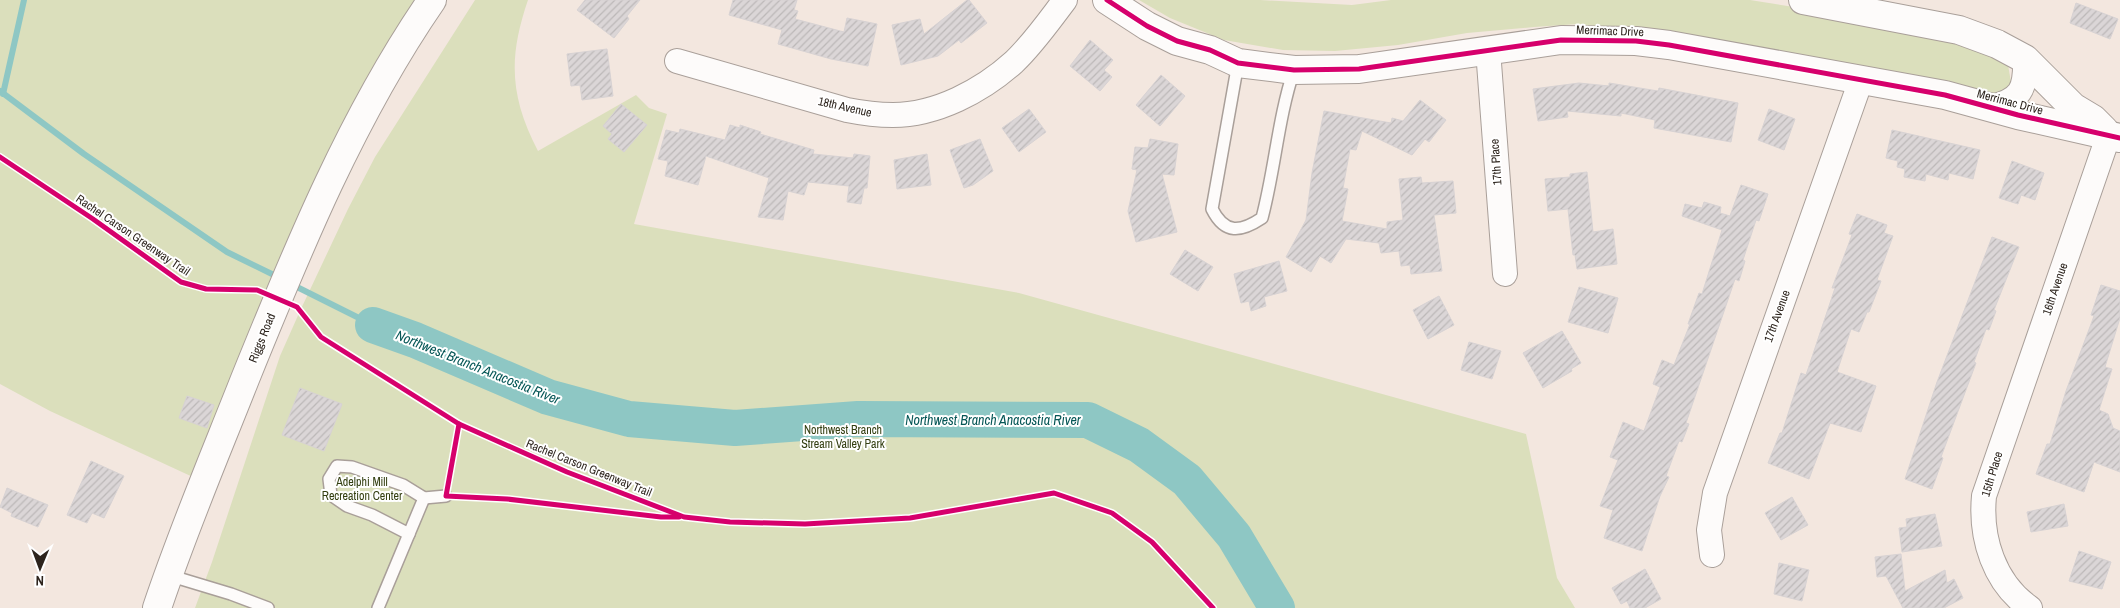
<svg xmlns="http://www.w3.org/2000/svg" width="2120" height="608" font-family="'Archivo Narrow',sans-serif">
<style>
.park{fill:#dbdfbc}
.lines{fill:none;stroke-linecap:round;stroke-linejoin:round}
.stream{stroke:#8ec7c4;stroke-width:6}
.river{stroke:#8ec7c4;stroke-width:36}
.building{fill:url(#building-hatch);stroke:#d7d2d3}
.service-casing{stroke:#a99f99;stroke-width:14}
.minor-casing{stroke:#a99f99;stroke-width:26}
.tertiary-casing{stroke:#a99f99;stroke-width:30}
.secondary-casing{stroke:#a99f99;stroke-width:30}
.service{stroke:#fdfbfa;stroke-width:11}
.minor{stroke:#fdfbfa;stroke-width:24}
.tertiary{stroke:#fdfbfa;stroke-width:28}
.secondary{stroke:#fdfbfa;stroke-width:28}
.cycleway-casing{stroke:#fff;stroke-width:8}
.cycleway{stroke:#d6006c;stroke-width:5}
.labels{text-anchor:middle;stroke-width:4;stroke-linejoin:round;paint-order:stroke}
.street-label{font-size:12px;fill:#2d241d;stroke:#fff}
.park-label{font-size:12px;fill:#333e10;stroke:#fff}
.water-label{font-size:14px;font-style:italic;fill:#055656;stroke:#fff}
</style>
<defs>
<pattern id="building-hatch" width="6" height="6" patternUnits="userSpaceOnUse" patternTransform="scale(1.25)"><rect width="6" height="6" fill="#dbd6d7"/><path d="M-1 1l2-2M0 6l6-6M5 7l2-2" fill="none" stroke="#bcb8b8"/></pattern>
</defs>
<rect width="100%" height="100%" fill="#f3e7df"/>
<g class="park">
<polygon points="0,0 424,0 195,478 50,411 0,384"/>
<path d="M475 0H528C508 58 510 97 538 151L636 95 649 108 667 114 634 224 1019 293 1526 434 1557 578 1575 608H195L212 562 280 356 300 311 348 209 375 157Z"/>
<polygon points="1139,0 1260,0 1352,5 1391,0 1750,0 1837,14 1953,37 2008,65 2011,82 2007,91 1994,96 1620,29 1578,24 1534,27 1467,33 1398,45 1335,51 1283,50 1224,40 1170,18"/>
</g>
<g class="lines">
<g class="stream">
<polyline points="0,91 84,154 227,252 280,278"/>
<polyline points="3,94 24,0"/>
<polyline points="291,284 373,325"/>
</g>
<polyline class="river" points="373,325 415,340 548,397 629,419 735,428 858,419 1088,420 1139,445 1187,480 1234,536 1277,608"/>
</g>
<g class="building">
<polygon points="585,0 640,0 627,16 629,19 614,38 577,10"/>
<polygon points="733,0 797,0 794,10 798,11 795,19 844,32 847,18 877,24 868,66 831,59 778,44 782,30 729,15"/>
<polygon points="967,0 969,0 987,23 961,43 959,40 938,56 901,65 892,25 920,19 924,34"/>
<polygon points="2076,3 2118,19 2110,39 2070,23"/>
<polygon points="1090,40 1113,60 1104,70 1112,77 1100,91 1070,66"/>
<polygon points="607,49 613,96 582,100 580,85 571,86 567,54"/>
<polygon points="1161,75 1185,96 1160,126 1136,105"/>
<polygon points="1579,83 1609,86 1609,83 1658,91 1659,88 1738,103 1731,142 1654,128 1655,120 1621,113 1621,116 1567,111 1568,117 1538,121 1533,89"/>
<polygon points="1420,100 1446,120 1429,142 1425,139 1412,155 1362,131 1356,150 1350,149 1343,188 1348,189 1342,221 1387,229 1387,222 1403,220 1399,179 1421,177 1422,183 1453,181 1456,213 1434,215 1442,271 1411,274 1410,265 1401,266 1399,251 1381,253 1379,243 1346,239 1331,263 1320,256 1311,272 1286,257 1306,220 1312,173 1324,111 1391,123 1392,118 1403,121"/>
<polygon points="621,104 647,125 624,152 608,139 612,134 603,126"/>
<polygon points="1029,109 1046,132 1019,152 1002,128"/>
<polygon points="1769,109 1795,119 1784,150 1758,140"/>
<polygon points="730,125 740,128 740,125 761,132 760,134 814,150 813,154 853,158 854,154 870,156 867,188 864,188 861,204 847,202 849,186 808,182 804,195 788,191 783,220 758,217 769,178 706,156 698,185 665,176 668,161 658,159 666,130 679,133 680,129 725,140"/>
<polygon points="1892,130 1980,150 1973,179 1949,173 1948,180 1926,174 1925,181 1904,177 1905,169 1897,167 1898,161 1886,158"/>
<polygon points="980,139 993,171 973,185 964,188 950,150"/>
<polygon points="1150,139 1178,144 1174,175 1162,174 1177,232 1136,242 1128,211 1137,170 1132,169 1135,147 1148,148"/>
<polygon points="927,154 931,185 897,189 894,160"/>
<polygon points="2012,161 2044,173 2035,200 2021,195 2018,204 1999,198"/>
<polygon points="1587,172 1593,232 1613,229 1617,264 1577,269 1575,255 1573,255 1568,209 1548,211 1545,179 1570,177 1570,174"/>
<polygon points="1741,185 1768,194 1759,221 1756,220 1743,260 1745,261 1739,281 1735,279 1686,423 1689,424 1682,442 1679,441 1666,476 1669,477 1660,496 1642,551 1604,538 1613,510 1600,506 1618,460 1610,457 1623,422 1644,431 1660,387 1653,384 1662,360 1674,365 1690,324 1688,324 1699,293 1702,294 1722,230 1682,216 1685,204 1702,208 1704,202 1721,207 1720,213 1730,216"/>
<polygon points="1857,214 1887,225 1884,233 1893,236 1877,280 1881,281 1869,312 1867,312 1859,332 1851,329 1837,372 1876,386 1861,432 1830,423 1809,479 1768,463 1780,433 1782,433 1801,373 1806,375 1835,288 1832,288 1852,235 1849,234"/>
<polygon points="1992,237 2019,247 1994,310 1996,311 1989,330 1986,329 1974,362 1976,363 1941,457 1943,458 1932,489 1905,479 1937,382"/>
<polygon points="1185,250 1213,267 1198,291 1170,274"/>
<polygon points="1279,261 1287,291 1264,297 1266,306 1251,311 1249,301 1241,303 1234,274"/>
<polygon points="2101,285 2120,291 2120,318 2105,367 2112,369 2099,410 2108,414 2113,428 2120,431 2120,472 2094,462 2084,492 2036,474 2047,444 2050,444 2066,391 2094,316 2091,315"/>
<polygon points="1579,287 1618,298 1608,333 1568,322"/>
<polygon points="1439,296 1454,325 1428,339 1413,310"/>
<polygon points="1562,331 1581,363 1571,369 1572,371 1543,388 1523,353"/>
<polygon points="1469,342 1501,351 1492,379 1461,370"/>
<polygon points="300,388 342,404 324,451 282,435"/>
<polygon points="187,396 214,405 207,428 179,418"/>
<polygon points="91,461 124,476 104,518 92,513 87,523 67,515"/>
<polygon points="7,488 48,505 38,527 11,516 12,513 0,507"/>
<polygon points="1792,497 1808,525 1781,540 1765,513"/>
<polygon points="2064,504 2068,526 2031,532 2027,512"/>
<polygon points="1935,514 1942,546 1902,552 1899,528 1907,527 1906,519"/>
<polygon points="2079,551 2111,562 2102,589 2069,581"/>
<polygon points="1901,554 1905,591 1945,570 1947,583 1954,579 1963,598 1944,608 1903,608 1886,576 1877,577 1875,557"/>
<polygon points="1779,563 1809,570 1802,601 1774,594"/>
<polygon points="1645,569 1661,599 1645,608 1630,608 1627,601 1621,604 1612,588"/>
</g>
<g class="lines">
<g class="service-casing">
<g id="service">
<path d="M1238 63 1212 209C1225 235 1241 232 1262 218 1275 169 1278 118 1294 70"/>
<polyline points="409,534 372,515 347,506 331,495 329,479 337,466 352,467 403,485 424,498 446,496"/>
<polyline points="168,575 231,594 268,608"/>
<polyline points="378,608 424,498"/>
</g>
</g>
<g class="minor-casing">
<g id="minor">
<polyline points="1488,50 1505,274"/>
<path d="M677 61 847 110C862 113 877 115 893 115 936 115 982 91 1014 62 1033 44 1049 21 1065 0"/>
<path d="M1991 107C2021 100 2026 89 2025 59"/>
<polyline points="1712,555 1709,530 1715,493 1861,80"/>
<path d="M2030 608C1994 583 1980 538 1984 496L2109 134"/>
</g>
</g>
<g class="tertiary-casing">
<g id="tertiary">
<polyline points="1107,0 1147,26 1177,41 1210,50 1238,63 1294,70 1359,69 1561,40 1636,41 1669,45 1945,95 2018,115 2120,138"/>
<polyline points="1803,0 1959,30 1997,44 2025,59 2073,107 2093,119 2104,130"/>
</g>
</g>
<g class="secondary-casing">
<path id="secondary" d="M157 608C183 530 215 455 245 379 298 248 352 116 432 0"/>
</g>
<use href="#service" class="service"/>
<use href="#minor" class="minor"/>
<use href="#tertiary" class="tertiary"/>
<use href="#secondary" class="secondary"/>
<g class="cycleway-casing">
<g id="cycleway">
<polyline points="1107,0 1147,26 1177,41 1210,50 1238,63 1294,70 1359,69 1561,40 1636,41 1669,45 1945,95 2018,115 2120,138"/>
<polyline points="0,157 93,219 181,282 206,289 257,290 297,307 321,337 459,424 567,472 684,517 730,522 805,524 910,518 1054,493 1112,513 1152,542 1213,608"/>
<polyline points="459,424 446,496 507,499 661,517 679,517"/>
</g>
</g>
<use href="#cycleway" class="cycleway"/>
</g>
<g class="labels">
<g class="street-label">
<text transform="translate(1610 31) rotate(2)" y="4">Merrimac Drive</text>
<text transform="translate(2010 102) rotate(15)" y="4">Merrimac Drive</text>
<text transform="translate(845 107) rotate(13)" y="4">18th Avenue</text>
<text transform="translate(1496 162) rotate(-94)" y="4">17th Place</text>
<text transform="translate(133 235) rotate(34)" y="4">Rachel Carson Greenway Trail</text>
<text transform="translate(2055 289) rotate(-71)" y="4">16th Avenue</text>
<text transform="translate(1777 316) rotate(-70)" y="4">17th Avenue</text>
<text transform="translate(262 338) rotate(-68)" y="4">Riggs Road</text>
<text transform="translate(589 468) rotate(22)" y="4">Rachel Carson Greenway Trail</text>
<text transform="translate(1992 474) rotate(-73)" y="4">15th Place</text>
</g>
<g class="park-label">
<text x="843" y="434">Northwest Branch<tspan x="843" dy="14">Stream Valley Park</tspan></text>
<text x="362" y="486">Adelphi Mill<tspan x="362" dy="14">Recreation Center</tspan></text>
</g>
<g class="water-label">
<text transform="translate(478 367) rotate(22)" y="5">Northwest Branch Anacostia River</text>
<text x="993" y="425">Northwest Branch Anacostia River</text>
</g>
</g>
<g transform="translate(40 568) rotate(181)" stroke="#ffffff" stroke-width="4" paint-order="stroke">
<path d="M0-4L9 19L0 12L-9 19Z" fill="#2d241d"/>
<text y="-8" font-size="14" font-weight="bold" text-anchor="middle" fill="#2d241d">N</text>
</g>
</svg>
